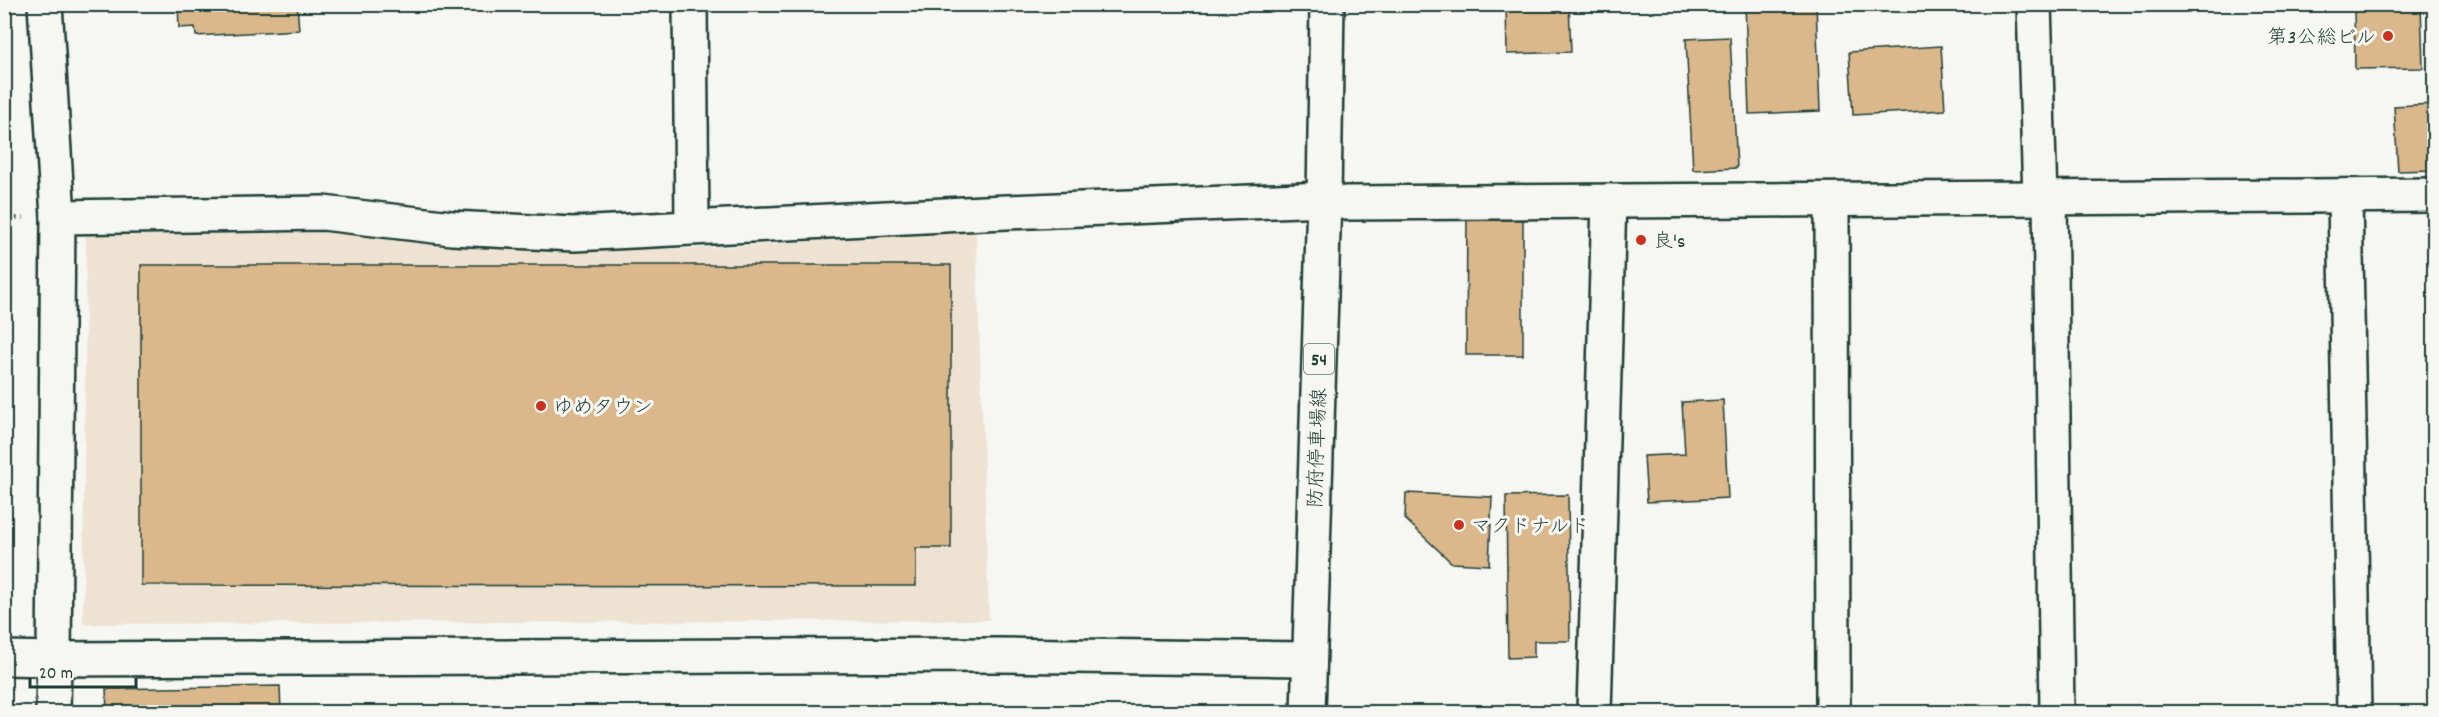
<svg xmlns="http://www.w3.org/2000/svg" width="2439" height="717" font-family="Dekko,'Klee One',sans-serif">
<style>
.built{fill:#eee3d3}
.building{fill:#dab88c;stroke:#1f3d34;stroke-width:1.5}
.lines{fill:none;stroke-linecap:round;stroke-linejoin:round}
.minor-casing{stroke:#1f3d34;stroke-width:38}
.tertiary-casing{stroke:#1f3d34;stroke-width:38}
.primary-casing{stroke:#1f3d34;stroke-width:38}
.path{stroke:#1f3d34;stroke-width:4;stroke-dasharray:1.5 4.5;stroke-linecap:butt}
.minor{stroke:#f6f6f2;stroke-width:33}
.tertiary{stroke:#f6f6f2;stroke-width:33}
.primary{stroke:#f6f6f2;stroke-width:33}
.poi-dot{fill:#c8321e;stroke:#f6f6f2;stroke-width:2}
.labels{text-anchor:middle;stroke-width:6;stroke-linejoin:round;paint-order:stroke}
.shield{fill:#f6f6f2;stroke:#60746d;stroke-width:1.5}
.shield-label{font-size:18px;font-weight:bold;fill:#1f3d34}
.poi-label{font-size:20px;fill:#1f3d34;stroke:#f6f6f2;text-anchor:start}
.street-label{font-size:20px;fill:#1f3d34;stroke:#f6f6f2}
</style>
<rect width="100%" height="100%" fill="#f6f6f2"/>
<filter id="ink" filterUnits="userSpaceOnUse"><feTurbulence type="fractalNoise" baseFrequency=".0167" numOctaves="2"/><feDisplacementMap in="SourceGraphic" scale="12" xChannelSelector="R" yChannelSelector="G"/><feConvolveMatrix kernelMatrix="1 2 1 2 8 2 1 2 1" color-interpolation-filters="sRGB"/></filter>
<g filter="url(#ink)">
<polygon class="built" points="347,232 522,245 684,249 976,232 989,620 83,624 86,236"/>
<g class="building">
<polygon points="178,4 297,4 299,30 196,36 195,27 179,28"/>
<polygon points="1506,4 1569,4 1571,52 1507,54"/>
<polygon points="1745,4 1816,4 1820,111 1749,114"/>
<polygon points="2354,4 2421,4 2423,68 2355,69"/>
<polygon points="1730,37 1737,168 1693,170 1686,39"/>
<polygon points="1941,46 1945,110 1853,115 1849,52"/>
<polygon points="2434,104 2434,170 2398,171 2394,106"/>
<polygon points="1467,215 1523,215 1523,355 1466,355"/>
<polygon points="141,265 951,265 951,548 916,548 916,586 141,585"/>
<polygon points="1723,400 1728,498 1647,502 1644,456 1685,454 1682,402"/>
<polygon points="1406,493 1492,497 1489,565 1452,563 1405,519"/>
<polygon points="1568,495 1570,641 1534,641 1534,657 1508,658 1506,496"/>
<polygon points="280,686 281,712 107,712 106,689"/>
</g>
<g class="lines">
<g class="minor-casing">
<g id="minor">
<polyline points="690,4 692,227"/>
<polyline points="2034,4 2040,198"/>
<polyline points="2345,196 2354,712"/>
<polyline points="2050,198 2057,712"/>
<polyline points="1832,200 1833,712"/>
<polyline points="1346,203 2434,195"/>
<polyline points="58,217 323,213 452,228 574,234 983,213 1324,199"/>
<polyline points="4,658 54,659 53,712"/>
<polyline points="1594,712 1609,201"/>
</g>
</g>
<g class="tertiary-casing">
<polyline id="tertiary" points="45,4 58,217 54,659 998,655 1309,659"/>
</g>
<g class="primary-casing">
<polyline id="primary" points="1308,712 1324,199 1327,4"/>
</g>
<polyline class="path" points="4,218 24,218"/>
<use href="#minor" class="minor"/>
<use href="#tertiary" class="tertiary"/>
<use href="#primary" class="primary"/>
</g>
</g>
<g class="poi-dot">
<circle cx="2388" cy="36" r="6"/>
<circle cx="1641" cy="240" r="6"/>
<circle cx="541" cy="406" r="6"/>
<circle cx="1459" cy="525" r="6"/>
</g>
<g class="labels">
<rect class="shield" x="1304" y="344" width="30" height="30" rx="4.5"/>
<g class="shield-label">
<text x="1319" y="365">54</text>
</g>
<g class="poi-label">
<text x="2376" y="43" text-anchor="end">第3公総ビル</text>
<text x="1653" y="247">良's</text>
<text x="553" y="413">ゆめタウン</text>
<text x="1471" y="532">マクドナルド</text>
</g>
<g class="street-label">
<text transform="translate(1316 448) rotate(-88)" y="7">防府停車場線</text>
</g>
</g>
<rect width="2439" height="717" fill="none" stroke="#f6f6f2" stroke-width="24"/>
<rect x="12" y="12" width="2415" height="693" fill="none" stroke="#1f3d34" stroke-width="2" filter="url(#ink)"/>
<path d="M30 678v9h106v-9" fill="none" stroke="#1f3d34" stroke-width="3"/>
<text x="39" y="678" font-size="18" fill="#1f3d34" stroke="#f6f6f2" stroke-width="4.5" paint-order="stroke">20 m</text>
</svg>
